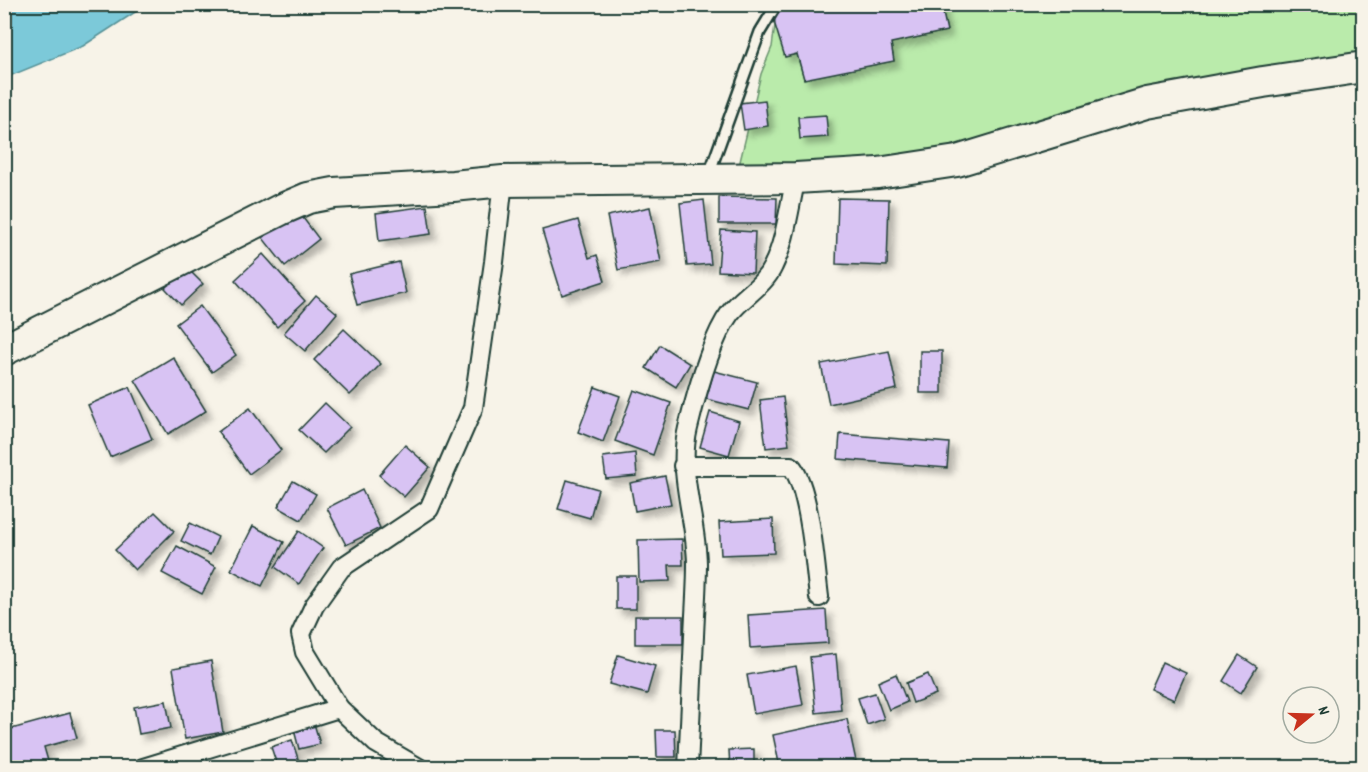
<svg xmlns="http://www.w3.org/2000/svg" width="1368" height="772" font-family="Dekko,sans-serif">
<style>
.green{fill:#baebab;stroke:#6c9470;stroke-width:1.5}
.water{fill:#7bc9d9;stroke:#569197;stroke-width:1.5}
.building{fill:#d8c3f3;stroke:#1f3d34;stroke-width:1.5;filter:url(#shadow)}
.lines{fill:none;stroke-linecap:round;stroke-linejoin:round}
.service-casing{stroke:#1f3d34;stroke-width:14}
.minor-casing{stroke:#1f3d34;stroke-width:22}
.trunk-casing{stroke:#1f3d34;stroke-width:34}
.service{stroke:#f7f3e8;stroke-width:9}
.minor{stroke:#f7f3e8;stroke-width:18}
.trunk{stroke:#f7f3e8;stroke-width:30}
</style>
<defs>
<filter id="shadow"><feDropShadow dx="5.5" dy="5.5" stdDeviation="3" flood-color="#0004"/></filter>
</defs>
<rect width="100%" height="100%" fill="#f7f3e8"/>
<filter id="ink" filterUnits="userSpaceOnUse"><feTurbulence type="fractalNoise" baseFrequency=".0167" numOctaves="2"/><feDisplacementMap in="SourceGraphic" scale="12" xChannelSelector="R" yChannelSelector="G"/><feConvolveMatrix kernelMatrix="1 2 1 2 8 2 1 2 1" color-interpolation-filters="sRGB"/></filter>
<g filter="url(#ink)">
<polygon class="green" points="941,5 1363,5 1363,55 881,169 737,174 761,74 772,47 775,25 797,54 804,79 894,61 891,43 947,31"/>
<polygon class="water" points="5,4 146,4 146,5 83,46 5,78"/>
<g class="building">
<polygon points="802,4 941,4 947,31 891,43 894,61 804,79 797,54 785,57 775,25 774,11"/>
<polygon points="765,100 768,126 744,130 740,103"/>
<polygon points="826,115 828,137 800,139 798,117"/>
<polygon points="719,197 777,198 776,224 719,224"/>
<polygon points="838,198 889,199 887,266 836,264"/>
<polygon points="704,200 711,264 687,266 680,203"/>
<polygon points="427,206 431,234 379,241 376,213"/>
<polygon points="650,207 661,262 618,270 607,216"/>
<polygon points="297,210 319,239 285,266 262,237"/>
<polygon points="578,220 589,258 597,255 605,281 562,295 542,230"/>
<polygon points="721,230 755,232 753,273 718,271"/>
<polygon points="263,254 305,301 277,327 235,280"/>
<polygon points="399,262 406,293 357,305 349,274"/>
<polygon points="186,267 203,284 181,305 165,288"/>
<polygon points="316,295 337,313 305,351 284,333"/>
<polygon points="200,306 236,355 212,372 176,324"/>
<polygon points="344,329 381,364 350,395 314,360"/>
<polygon points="660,345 690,364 676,387 646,368"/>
<polygon points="889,351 897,389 829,404 821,364"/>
<rect x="920" y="351" width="22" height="42"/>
<polygon points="173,357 206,411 168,434 135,380"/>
<polygon points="714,371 757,382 749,410 706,399"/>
<polygon points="130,387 152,439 110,457 88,405"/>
<polygon points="595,387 620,396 603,442 578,432"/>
<polygon points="634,390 671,403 653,455 615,441"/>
<polygon points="783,397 789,445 766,448 760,400"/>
<polygon points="325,403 350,427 324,453 299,430"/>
<polygon points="250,408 281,450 249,474 218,432"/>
<polygon points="710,412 739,421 729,455 700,447"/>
<polygon points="840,434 949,443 947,468 838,459"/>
<polygon points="405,445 430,467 404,497 379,475"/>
<polygon points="635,453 637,476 606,479 603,457"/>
<polygon points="665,476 671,504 635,511 630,483"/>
<polygon points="567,480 598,489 590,518 558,509"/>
<polygon points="293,481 316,494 301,520 278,507"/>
<polygon points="362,490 380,528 346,545 327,508"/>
<polygon points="155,512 174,531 135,570 115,550"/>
<polygon points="773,519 774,553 721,555 719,522"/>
<polygon points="190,523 218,537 210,555 181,541"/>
<polygon points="253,526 284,542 262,586 231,570"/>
<polygon points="299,531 323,548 299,584 275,567"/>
<polygon points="682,539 683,565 669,565 670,581 639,582 638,540"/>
<polygon points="177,546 216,567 202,594 162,573"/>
<rect x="616" y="576" width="20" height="33"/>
<polygon points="826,610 828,643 750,648 748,615"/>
<rect x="635" y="616" width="48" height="28"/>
<polygon points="836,654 841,710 816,713 810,657"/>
<polygon points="618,655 655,666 647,694 609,684"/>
<polygon points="1239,655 1257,667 1241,693 1223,681"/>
<polygon points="211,661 223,732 185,739 173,668"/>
<polygon points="1162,662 1186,673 1174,700 1150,689"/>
<polygon points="796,666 803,705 754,714 747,675"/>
<polygon points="896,674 907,702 889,710 878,682"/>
<polygon points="928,674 936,694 913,703 906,683"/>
<polygon points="875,693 884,719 867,725 858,698"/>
<polygon points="166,701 171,728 139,734 134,707"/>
<polygon points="70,713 77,738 44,747 50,768 4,768 4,731"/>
<polygon points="847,719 856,761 825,768 780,768 773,735"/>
<polygon points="313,720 320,744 299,749 293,726"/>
<polygon points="656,730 675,730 676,757 657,757"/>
<polygon points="292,740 301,768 278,768 271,747"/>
<polygon points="754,749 754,768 730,768 729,750"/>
<polygon points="701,763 728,764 728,768 701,768"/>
</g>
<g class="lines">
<g class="service-casing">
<polyline id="service" points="709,174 760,32 777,4"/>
</g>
<g class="minor-casing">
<g id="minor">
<path d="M683 466H791C810 487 815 567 819 597"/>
<polyline points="339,708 376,743 419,768"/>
<polyline points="143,768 339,708 305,652 301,634 314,606 341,568 429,509 473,408 494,262 503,181"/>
<path d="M688 768C690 724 692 680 694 636 695 611 697 587 697 563 696 517 677 473 688 428 696 395 711 339 730 313 743 296 764 286 773 266 786 240 789 207 796 178"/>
</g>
</g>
<g class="trunk-casing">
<polyline id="trunk" points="4,350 280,210 308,198 334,193 453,186 503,181 796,178 878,173 957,161 1147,103 1263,82 1364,67"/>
</g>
<use href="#service" class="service"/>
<use href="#minor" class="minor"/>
<use href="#trunk" class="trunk"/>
</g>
</g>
<rect width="1368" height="772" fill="none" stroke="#f7f3e8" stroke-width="24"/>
<rect x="12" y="12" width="1344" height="748" fill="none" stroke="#1f3d34" stroke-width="2" filter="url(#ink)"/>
<g transform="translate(1311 715) rotate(71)"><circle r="28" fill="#f7f3e8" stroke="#a1aaa0" stroke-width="1.5"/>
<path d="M0-4.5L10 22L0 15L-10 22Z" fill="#c8321e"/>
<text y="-9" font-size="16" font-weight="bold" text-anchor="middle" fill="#1f3d34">N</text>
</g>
</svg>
